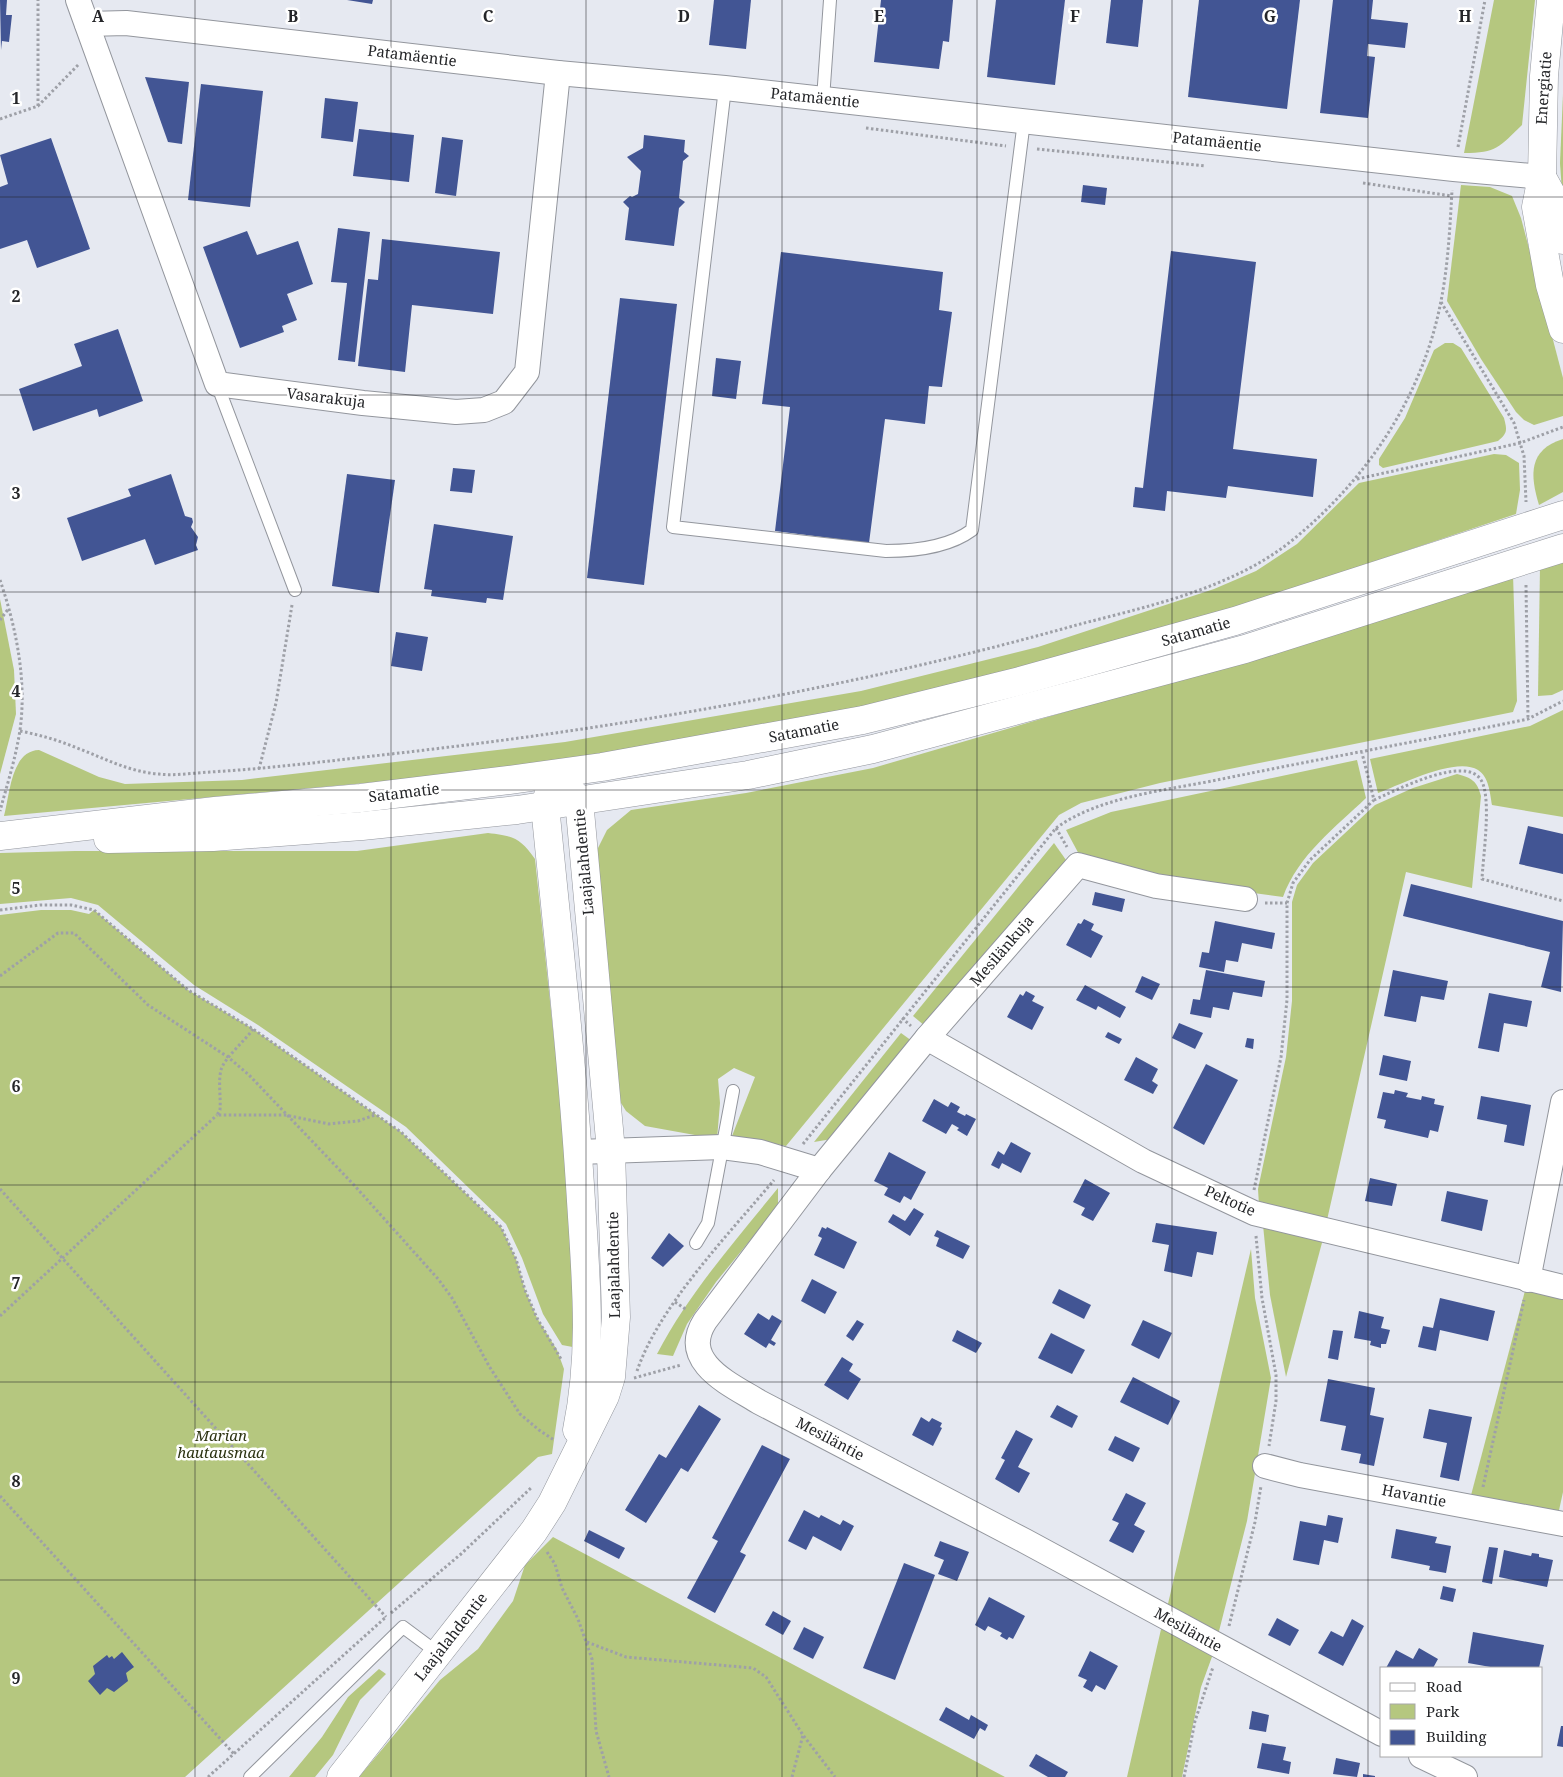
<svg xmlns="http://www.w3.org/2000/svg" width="1563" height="1777" font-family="'Noto Serif',serif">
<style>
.green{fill:#b5c77f}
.building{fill:#425594}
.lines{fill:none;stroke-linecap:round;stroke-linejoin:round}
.lane-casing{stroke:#93969d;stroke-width:14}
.street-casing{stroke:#93969d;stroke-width:26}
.secondary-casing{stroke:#93969d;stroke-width:29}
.path{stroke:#9ea0a7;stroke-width:3;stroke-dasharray:2.5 2.5;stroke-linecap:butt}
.lane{stroke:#fff;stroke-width:12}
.street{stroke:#fff;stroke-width:24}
.secondary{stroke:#fff;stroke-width:28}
.grid{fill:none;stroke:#252629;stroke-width:1;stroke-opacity:0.55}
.labels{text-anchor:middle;stroke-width:5;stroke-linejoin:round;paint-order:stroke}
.street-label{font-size:15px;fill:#252629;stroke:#fff}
.park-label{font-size:15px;font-style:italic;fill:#2c3312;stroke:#fff}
.grid-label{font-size:16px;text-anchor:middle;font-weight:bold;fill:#252629;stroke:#fff;stroke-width:5;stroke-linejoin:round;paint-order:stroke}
</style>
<rect width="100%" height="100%" fill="#e6e9f1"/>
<g class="green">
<path d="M1494 0H1535L1522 125C1499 147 1497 153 1464 153Z"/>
<polygon points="1563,94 1563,206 1560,163"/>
<polygon points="1461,185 1490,187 1512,196 1521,218 1563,378 1563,416 1534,425 1524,420 1516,412 1481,359 1447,301"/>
<path d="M1445 343H1453L1461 348 1504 418C1507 430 1508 433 1498 441L1383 468 1379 465V459L1405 418 1434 350Z"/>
<path d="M1563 439V492L1539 505C1530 475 1528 450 1563 439Z"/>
<path d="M1494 454 1506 455 1519 463 1520 490 1516 514 1238 607 1042 663 861 710 567 762 399 780 4 816C10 794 11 751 39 750L99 777 125 784 242 780 565 742 861 691 1038 647 1214 589 1256 571 1297 544 1359 483Z"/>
<polygon points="1563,558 1563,690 1552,695 1538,696 1540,566"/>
<polygon points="1513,574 1517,701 1513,712 1160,783 1081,803 1059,815 786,1146 732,1136 755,1077 734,1068 718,1079 720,1103 717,1139 645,1126 626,1111 616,1095 596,852 607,830 631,810 746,793 873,768 1246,659"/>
<polygon points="0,599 14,670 16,714 0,774"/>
<path d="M1563 710V817L1492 805C1490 793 1489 777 1478 770 1456 756 1400 785 1378 793L1370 759 1530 726Z"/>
<path d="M1357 760 1366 798C1336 827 1298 855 1283 897L1195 885 1081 858 1066 830 1111 812Z"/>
<path d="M1457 774C1472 778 1477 781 1481 796L1472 888 1406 872 1327 1220 1259 1205 1258 1189 1286 1057 1292 1001V902L1297 885 1313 863 1375 805 1413 788Z"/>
<path d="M488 833C514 836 520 838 535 859L565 1143 578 1348 562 1345 543 1314 522 1258 506 1224 406 1127 258 1025 194 985 98 905 71 898 0 904V853L75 851H357Z"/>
<polygon points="1054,843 1066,860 925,1026 913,1016"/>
<polygon points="41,910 71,910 89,914 94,910 188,990 253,1029 401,1132 501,1227 516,1259 525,1290 537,1318 557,1350 564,1369 552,1454 538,1457 185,1777 0,1777 0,915"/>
<polygon points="901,1033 912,1041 832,1139 814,1142"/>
<path d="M778 1188V1206L716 1282 687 1324 673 1356 657 1354C689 1293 735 1241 778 1188Z"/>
<polygon points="1263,1225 1323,1239 1286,1377 1270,1295"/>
<polygon points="1251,1249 1255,1298 1271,1378 1247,1521 1217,1639 1167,1608"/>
<polygon points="1526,1287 1563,1295 1563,1492 1558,1515 1470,1499"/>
<polygon points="553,1537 1005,1777 359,1777 440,1680 478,1649 513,1601 525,1565"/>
<polygon points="1162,1625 1213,1654 1201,1687 1182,1777 1127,1777"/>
<polygon points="379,1669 386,1674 360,1700 333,1755 315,1777 289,1777 322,1737 348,1697"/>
</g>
<g class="building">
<polygon points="0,0 7,0 6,15 12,15 9,42 2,41 1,50"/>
<polygon points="347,0 373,0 372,4"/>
<polygon points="714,0 751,0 746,49 709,45"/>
<polygon points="881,0 953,0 949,42 943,41 939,69 874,62"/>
<polygon points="996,0 1065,0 1055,85 987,77"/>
<polygon points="1111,0 1143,0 1138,47 1106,43"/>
<polygon points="1199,0 1300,0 1287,109 1188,97"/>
<polygon points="1333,0 1373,0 1371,19 1408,23 1405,48 1368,44 1367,56 1375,57 1368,118 1320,113"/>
<polygon points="145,77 189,82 182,144 168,142"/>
<polygon points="201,84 263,91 250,207 188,200"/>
<polygon points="325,98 358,102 353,142 321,138"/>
<polygon points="359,129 414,135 409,182 353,176"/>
<polygon points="644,135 685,140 684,152 689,156 683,161 679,198 685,202 679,208 674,246 625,240 629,208 623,202 630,196 632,197 638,194 641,171 627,157 643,148"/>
<polygon points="442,137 463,140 456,196 435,193"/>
<polygon points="51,138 90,249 37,268 27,240 0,249 0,187 8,184 0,155"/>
<polygon points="1083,185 1107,188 1105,205 1081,202"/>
<polygon points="338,228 370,232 355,362 338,360 347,283 331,282"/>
<polygon points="247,231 257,255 298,241 313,284 287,294 297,320 282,326 284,332 240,348 203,247"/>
<polygon points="382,239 500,252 493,314 412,305 405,372 358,366 368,279 378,280"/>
<polygon points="1171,251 1256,262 1233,449 1317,459 1313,497 1228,486 1226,498 1167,491 1165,511 1133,507 1135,487 1143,488"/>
<polygon points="781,252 943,272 939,310 952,312 942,387 929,386 925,424 885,419 869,543 775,531 790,407 762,404"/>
<polygon points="620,298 677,304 644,585 587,578"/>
<polygon points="118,329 143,401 99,417 97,409 33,431 19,389 82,366 74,344"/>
<polygon points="716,358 741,361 736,399 712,396"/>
<polygon points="453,468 475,470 472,493 450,491"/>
<polygon points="171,474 185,516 192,518 193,522 191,527 198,537 196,545 198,550 155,565 145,539 82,561 67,518 131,496 128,489"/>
<polygon points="347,474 395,480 379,593 332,586"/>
<polygon points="434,524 513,536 503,600 487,598 486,603 431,596 432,590 424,589"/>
<polygon points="396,632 428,637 422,671 391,666"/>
<polygon points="1528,826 1563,834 1563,874 1519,864"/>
<polygon points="1411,884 1563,921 1561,992 1541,987 1550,952 1403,916"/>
<polygon points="1095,892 1125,899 1122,912 1092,905"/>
<polygon points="1084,919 1094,924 1091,930 1103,936 1091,958 1066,945 1078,923 1081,924"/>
<polygon points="1215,921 1275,933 1272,949 1242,943 1238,962 1226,960 1224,972 1199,967 1202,952 1209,953"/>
<polygon points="1206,970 1265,981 1262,997 1233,992 1229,1010 1213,1007 1211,1018 1190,1014 1193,999 1200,1000"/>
<polygon points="1393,970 1448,981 1444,1000 1421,996 1416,1022 1384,1016"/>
<polygon points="1142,976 1160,984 1152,1000 1135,992"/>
<polygon points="1085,985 1126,1007 1120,1018 1098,1006 1096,1010 1076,1000"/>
<polygon points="1026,991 1035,996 1032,1001 1044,1007 1032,1030 1007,1017 1020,994 1023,996"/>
<polygon points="1489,993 1532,1001 1527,1027 1504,1023 1499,1052 1478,1048"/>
<polygon points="1179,1023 1203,1033 1195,1049 1172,1038"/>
<polygon points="1108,1032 1122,1039 1119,1044 1105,1037"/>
<polygon points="1247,1038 1254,1039 1253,1049 1245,1047"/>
<polygon points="1383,1055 1411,1061 1407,1081 1379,1075"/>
<polygon points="1136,1057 1158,1069 1152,1081 1158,1085 1153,1094 1124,1080"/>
<polygon points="1206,1064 1238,1080 1204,1145 1173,1128"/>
<polygon points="1395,1090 1408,1093 1406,1097 1421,1100 1422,1096 1435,1099 1434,1104 1444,1106 1438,1132 1430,1130 1428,1138 1384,1128 1386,1120 1377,1118 1383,1092 1394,1094"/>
<polygon points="1481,1096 1531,1105 1524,1146 1504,1142 1507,1125 1477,1119"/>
<polygon points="934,1099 948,1107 951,1102 960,1107 957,1112 965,1116 966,1114 976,1119 967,1136 957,1130 959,1128 952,1124 946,1134 922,1121"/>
<polygon points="1011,1142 1031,1153 1021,1173 1002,1163 999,1169 991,1165 998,1151 1004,1155"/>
<polygon points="889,1152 926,1172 911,1200 904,1196 900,1203 884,1195 888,1188 874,1181"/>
<polygon points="1370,1178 1397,1184 1392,1206 1365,1201"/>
<polygon points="1085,1179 1110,1193 1093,1221 1081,1215 1085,1208 1073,1202"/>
<polygon points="1447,1191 1488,1200 1482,1231 1441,1221"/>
<polygon points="914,1208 924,1214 910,1236 888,1222 893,1214 905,1221"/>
<polygon points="1156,1223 1217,1232 1213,1255 1197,1252 1192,1277 1164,1271 1169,1245 1152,1242"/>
<polygon points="822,1227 826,1229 827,1227 857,1242 844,1269 814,1255 822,1238 818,1236"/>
<polygon points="937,1230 970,1246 963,1259 936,1246 939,1238 934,1236"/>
<polygon points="669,1233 684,1246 663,1267 651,1258"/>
<polygon points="812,1279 837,1292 825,1314 801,1301"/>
<polygon points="1059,1289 1091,1305 1084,1319 1052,1303"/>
<polygon points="1440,1298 1495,1311 1488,1341 1440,1330 1436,1351 1418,1347 1423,1326 1433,1328"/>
<polygon points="1359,1311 1384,1317 1381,1328 1390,1330 1386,1344 1381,1344 1381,1348 1370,1345 1371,1341 1354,1338"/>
<polygon points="758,1313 769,1320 772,1315 782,1321 771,1340 776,1343 774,1346 769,1343 766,1348 744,1334"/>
<polygon points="857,1320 864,1324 853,1341 846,1336"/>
<polygon points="1143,1320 1172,1333 1159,1359 1131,1345"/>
<polygon points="957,1330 982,1343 976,1353 952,1341"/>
<polygon points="1333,1330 1343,1331 1338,1360 1328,1358"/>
<polygon points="1051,1333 1085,1350 1072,1374 1038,1358"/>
<polygon points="842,1357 853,1364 849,1371 861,1379 848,1400 824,1385"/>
<polygon points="1133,1377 1180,1401 1168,1425 1120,1402"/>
<polygon points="1328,1379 1375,1388 1370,1415 1384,1418 1374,1466 1359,1463 1361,1454 1341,1450 1346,1426 1320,1421"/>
<polygon points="699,1405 721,1419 688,1472 681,1468 646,1523 625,1510 659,1454 666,1458"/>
<polygon points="1057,1405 1078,1416 1072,1428 1050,1417"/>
<polygon points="1429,1409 1472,1417 1459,1481 1440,1477 1447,1443 1423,1438"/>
<polygon points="921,1417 929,1422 932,1418 942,1423 940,1427 942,1428 933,1446 912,1435"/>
<polygon points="1016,1430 1033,1439 1018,1467 1030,1473 1019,1493 995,1479 1005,1460 1001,1458"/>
<polygon points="1115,1436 1140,1448 1133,1462 1108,1450"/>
<polygon points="762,1445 790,1459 740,1552 746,1555 715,1613 687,1598 718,1541 712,1538"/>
<polygon points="1126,1493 1146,1503 1134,1525 1145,1531 1133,1553 1109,1541 1119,1523 1112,1520"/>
<polygon points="804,1510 819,1518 821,1515 840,1525 843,1520 854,1526 841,1551 813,1536 806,1550 788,1541"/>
<polygon points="1328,1515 1343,1518 1338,1543 1324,1540 1319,1565 1293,1560 1300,1521 1326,1526"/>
<polygon points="1396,1529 1437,1537 1435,1543 1451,1546 1446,1573 1429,1570 1430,1566 1391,1558"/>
<polygon points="589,1530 625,1548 619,1559 584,1541"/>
<polygon points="940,1541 969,1552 957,1581 938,1574 944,1560 934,1556"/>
<polygon points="1489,1547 1498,1548 1492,1584 1482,1582"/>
<polygon points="1504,1550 1531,1556 1532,1553 1539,1554 1539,1557 1553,1560 1547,1587 1499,1577"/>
<polygon points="904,1563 935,1575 895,1680 863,1668"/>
<polygon points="1443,1586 1456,1589 1453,1602 1440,1599"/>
<polygon points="989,1597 1025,1616 1013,1639 1009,1637 1007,1640 1000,1636 1002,1633 988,1626 985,1631 975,1625"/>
<polygon points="773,1611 791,1621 783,1635 765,1625"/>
<polygon points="1277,1618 1299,1630 1290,1646 1268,1635"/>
<polygon points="1352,1619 1364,1626 1343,1666 1318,1653 1331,1631 1343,1637"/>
<polygon points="804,1627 824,1637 813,1659 793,1649"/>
<polygon points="1473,1632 1544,1645 1539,1668 1496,1668 1468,1663"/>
<polygon points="1419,1648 1438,1659 1433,1668 1386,1668 1396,1650 1413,1659"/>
<polygon points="1090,1651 1118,1666 1105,1690 1096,1685 1092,1692 1083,1687 1087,1680 1078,1676"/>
<polygon points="122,1652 134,1667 126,1673 128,1681 114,1692 107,1688 100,1695 88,1681 95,1674 93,1666 107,1655 109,1658 112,1656 114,1659"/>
<polygon points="946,1707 969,1720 971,1715 988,1725 985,1731 980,1728 974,1739 939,1720"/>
<polygon points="1252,1711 1269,1715 1266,1732 1249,1729"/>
<polygon points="1561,1726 1563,1726 1563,1747 1557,1746"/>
<polygon points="1262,1743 1286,1747 1283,1760 1291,1762 1289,1774 1257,1768"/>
<polygon points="1036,1754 1068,1772 1065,1777 1048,1777 1029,1766"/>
<polygon points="1336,1758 1360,1763 1357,1777 1333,1774"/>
<polygon points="1363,1774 1375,1776 1375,1777 1363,1777"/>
</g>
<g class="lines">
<g class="lane-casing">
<g id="lane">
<path d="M725 88 673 527 886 551C914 551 949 547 972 530L1024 121"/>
<polyline points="823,99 830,0"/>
<polyline points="217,384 295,590"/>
<polyline points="696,1243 708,1223 733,1091"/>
<polyline points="250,1777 403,1627 438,1653"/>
</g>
</g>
<g class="street-casing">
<g id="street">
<polyline points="78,0 217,384 363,403 456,412 484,410 504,402 527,372 558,73"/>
<polyline points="87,24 126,23 558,73 725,88 1454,169 1542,177"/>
<path d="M1245 899 1156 886 1078 865 927 1038 819 1170 705 1321C679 1362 730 1384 759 1402L1025 1541 1382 1734"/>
<polyline points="927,1038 1143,1161 1254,1213 1563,1287"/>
<polyline points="578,1152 722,1147 760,1152 819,1170"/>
<polyline points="1528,1280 1563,1102"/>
<polyline points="1265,1466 1300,1475 1563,1524"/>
<polyline points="1421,1756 1465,1777"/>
</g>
</g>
<g class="secondary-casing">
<g id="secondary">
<polyline points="1551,0 1544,76 1542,177 1536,207 1550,285 1563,329"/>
<polyline points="1542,177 1554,199 1563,240"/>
<path d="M550 789 545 806C558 937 573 1069 581 1201 586 1281 593 1351 577 1430"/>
<polyline points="0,836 215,811 361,798 509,780 602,767 863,720 1020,681 1235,621 1563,515"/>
<polyline points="108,839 213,837 362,826 517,810 748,775 873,749 1245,649 1563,548"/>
<polyline points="341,1777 534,1531 552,1503 605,1396 611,1377 616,1317 611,1151 579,800 568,788"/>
</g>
</g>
<g class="path">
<polyline points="38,106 38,0"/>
<polyline points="0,119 38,106 79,64"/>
<polyline points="866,128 1006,146"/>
<polyline points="1458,147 1485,0"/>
<polyline points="1037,149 1205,166"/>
<polyline points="1363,183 1452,196"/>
<polyline points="1441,302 1514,423 1524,456 1526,502"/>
<polyline points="1357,479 1520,443 1563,427"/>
<path d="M0 580C16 627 27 680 20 730 16 757 7 785 0 811"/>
<polyline points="1526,585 1528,719"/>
<polyline points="0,620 9,608"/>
<path d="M20 731C40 735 58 740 77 748 104 758 129 772 159 774 175 776 193 773 210 772 262 769 313 763 364 757 603 731 841 691 1073 626 1148 606 1234 589 1295 538 1368 478 1423 395 1441 301 1448 266 1450 227 1452 190"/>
<polyline points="259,769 276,703 292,605"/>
<path d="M1374 800C1395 791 1465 754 1481 780 1492 797 1483 857 1482 879L1563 901"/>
<polyline points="1056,828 1067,847"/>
<polyline points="1265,903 1287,903"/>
<polyline points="0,910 40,905 71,905 94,910 188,990 253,1029 401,1132 501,1227 516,1259 525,1290 537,1318 561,1359"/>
<polyline points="0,976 58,933 74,933 148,1005 228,1057 249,1075 354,1185 439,1280 452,1298 489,1366 520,1414 539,1430 554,1440"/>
<polyline points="902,1018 911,1026"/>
<path d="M253 1029C245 1041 224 1058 221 1070 218 1082 221 1097 220 1110L217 1115H285L329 1124 358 1121 375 1115"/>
<path d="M803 1144 1056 828C1100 796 1169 790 1222 779 1324 758 1426 740 1528 719L1563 701"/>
<polyline points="0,1189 386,1617"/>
<polyline points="1254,1190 1281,1057 1287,1000 1287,903 1293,883 1310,860 1374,800 1362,753"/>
<polyline points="1256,1236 1262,1298 1276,1375 1276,1401 1269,1446"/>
<polyline points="675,1302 687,1310"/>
<polyline points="0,1316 217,1115"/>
<path d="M637 1371C659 1306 729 1234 774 1180"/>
<polyline points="634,1378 681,1365"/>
<polyline points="1483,1487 1524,1300"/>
<polyline points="0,1496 234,1754"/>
<polyline points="547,1552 555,1564 562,1588 578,1619 592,1659 596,1731 609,1777"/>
<polyline points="391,1613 461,1554 532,1487"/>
<polyline points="1229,1626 1255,1522 1261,1486"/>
<polyline points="587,1642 626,1657 753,1668 766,1677 803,1735 835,1777"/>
<polyline points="208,1777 386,1617"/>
<polyline points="792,1777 803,1735"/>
<polyline points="1184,1777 1195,1721 1213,1667"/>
</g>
<use href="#lane" class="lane"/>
<use href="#street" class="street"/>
<use href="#secondary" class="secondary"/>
</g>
<path class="grid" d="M195 0V1777M391 0V1777M586 0V1777M782 0V1777M977 0V1777M1172 0V1777M1368 0V1777M0 197H1563M0 395H1563M0 592H1563M0 790H1563M0 987H1563M0 1185H1563M0 1382H1563M0 1580H1563"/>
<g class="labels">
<g class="street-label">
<text transform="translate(412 56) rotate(7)" y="5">Patamäentie</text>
<text transform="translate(1544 88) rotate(-86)" y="5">Energiatie</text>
<text transform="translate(815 98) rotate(6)" y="5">Patamäentie</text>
<text transform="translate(1217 142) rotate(6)" y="5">Patamäentie</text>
<text transform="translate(326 398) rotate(7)" y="5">Vasarakuja</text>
<text transform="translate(1196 632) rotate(-16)" y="5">Satamatie</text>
<text transform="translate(804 731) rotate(-11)" y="5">Satamatie</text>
<text transform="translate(404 793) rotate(-7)" y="5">Satamatie</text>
<text transform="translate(584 862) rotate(-95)" y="5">Laajalahdentie</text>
<text transform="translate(1002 951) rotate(-49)" y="5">Mesilänkuja</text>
<text transform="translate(1230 1201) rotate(24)" y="5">Peltotie</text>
<text transform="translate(614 1265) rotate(-91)" y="5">Laajalahdentie</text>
<text transform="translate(830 1439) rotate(28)" y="5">Mesiläntie</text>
<text transform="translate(1414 1496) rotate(11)" y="5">Havantie</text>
<text transform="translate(1188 1630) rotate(29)" y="5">Mesiläntie</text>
<text transform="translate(451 1637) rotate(-52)" y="5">Laajalahdentie</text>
</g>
<g class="park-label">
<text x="221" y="1441">Marian<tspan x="221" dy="17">hautausmaa</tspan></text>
</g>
</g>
<g class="grid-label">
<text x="98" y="22">A</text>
<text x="293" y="22">B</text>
<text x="488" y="22">C</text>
<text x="684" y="22">D</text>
<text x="879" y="22">E</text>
<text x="1075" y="22">F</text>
<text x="1270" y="22">G</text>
<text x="1465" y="22">H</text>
<text x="16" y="104">1</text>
<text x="16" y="302">2</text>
<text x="16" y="499">3</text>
<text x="16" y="697">4</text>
<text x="16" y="894">5</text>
<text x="16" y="1092">6</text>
<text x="16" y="1289">7</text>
<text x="16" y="1487">8</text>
<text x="16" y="1684">9</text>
</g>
<rect x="1380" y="1667" width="162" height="90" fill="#ffffff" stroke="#a8a8a9"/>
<rect x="1390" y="1683" width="25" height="8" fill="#ffffff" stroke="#a8a8a9"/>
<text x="1426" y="1692" font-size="15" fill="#252629">Road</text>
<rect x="1390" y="1704" width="25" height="15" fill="#b5c77f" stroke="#a8a8a9"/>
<text x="1426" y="1717" font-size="15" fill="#252629">Park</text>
<rect x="1390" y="1730" width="25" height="15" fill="#425594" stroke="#a8a8a9"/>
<text x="1426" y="1742" font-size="15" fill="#252629">Building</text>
</svg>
